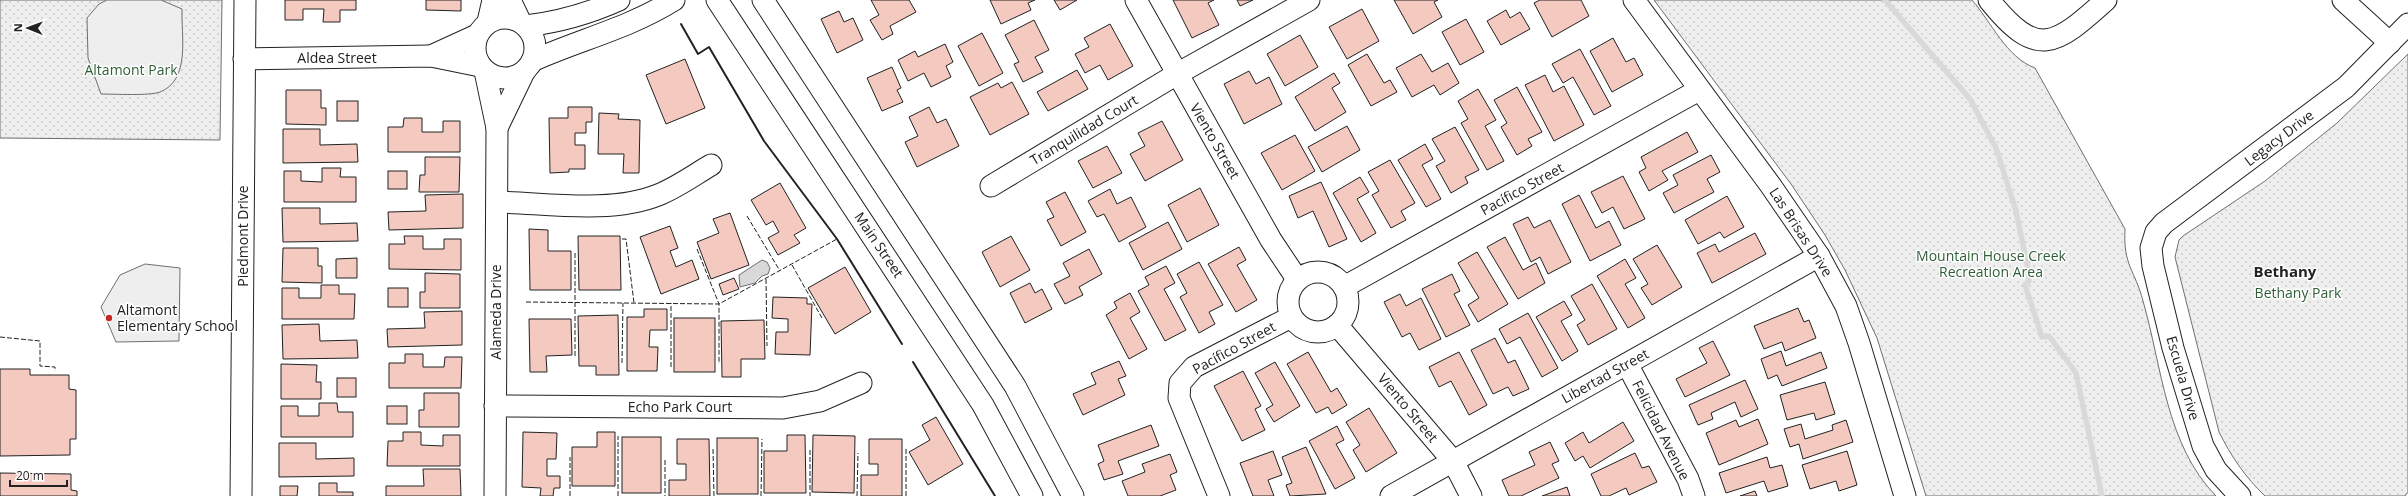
<svg xmlns="http://www.w3.org/2000/svg" width="2408" height="496" font-family="'Open Sans',sans-serif">
<style>
.park{fill:url(#park-dots);stroke:#6f6f6f}
.pitch{fill:#eee;stroke:#6f6f6f}
.water{fill:#d9d9d9;stroke:#6f6f6f}
.lines{fill:none;stroke-linecap:round;stroke-linejoin:round}
.stream{stroke:#d9d9d9;stroke-width:5.5}
.building{fill:#f3c9c0;stroke:#222}
.minor-casing{stroke:#222;stroke-width:23}
.minor{stroke:#fff;stroke-width:21}
.fence{stroke:#222;stroke-width:1;stroke-dasharray:5 2;stroke-linecap:butt}
.wall{stroke:#222;stroke-width:2}
.poi-dot{fill:#c62828;stroke:#fff;stroke-width:1.5}
.labels{text-anchor:middle;stroke-width:3;stroke-linejoin:round;paint-order:stroke}
.street-label{font-size:14px;fill:#222;stroke:#fff}
.park-label{font-size:14px;fill:#2f5e38;stroke:#fff}
.poi-label{font-size:14px;fill:#222;stroke:#fff;text-anchor:start}
.neighbourhood-label{font-size:15px;font-weight:bold;fill:#222;stroke:#fff}
</style>
<defs>
<pattern id="park-dots" width="8" height="8" patternUnits="userSpaceOnUse"><rect width="8" height="8" fill="#eee"/><path d="M2 2h.1M6 6h.1" fill="none" stroke="#ccc" stroke-width="1.8" stroke-linecap="round"/></pattern>
</defs>
<rect width="100%" height="100%" fill="#fff"/>
<g class="park">
<polygon points="0,0 222,0 220,140 0,138"/>
<path d="M1654 0H1972C1992 23 2006 57 2035 68L2125 229C2123 266 2135 270 2143 301 2162 367 2166 445 2216 496H1926L1877 338 1845 270 1825 235 1791 184Z"/>
<path d="M2408 54V492L2405 496H2265C2245 477 2231 456 2219 432L2175 257 2179 240 2183 236 2265 181 2337 123Z"/>
</g>
<g class="pitch">
<path d="M107 0H161L182 9C181 35 191 80 160 92 150 96 114 94 101 94L88 58 87 18 99 4Z"/>
<polygon points="145,264 180,268 179,341 116,342 101,307 120,275"/>
</g>
<polygon class="water" points="762,260 767,262 770,268 768,274 762,276 755,283 740,287 739,275"/>
<g class="lines">
<polyline class="stream" points="1885,0 1970,99 1996,148 2016,211 2029,274 2029,281 2025,285 2042,337 2049,336 2076,373 2102,496"/>
</g>
<g class="building">
<polygon points="285,0 356,0 356,10 340,10 340,22 323,22 324,9 303,9 303,20 285,20"/>
<polygon points="426,0 461,0 461,11 426,10"/>
<polygon points="871,0 909,0 916,12 890,26 893,34 882,40 870,20 879,15"/>
<polygon points="990,0 1035,0 1028,3 1031,10 1001,24"/>
<polygon points="1054,0 1077,0 1060,10"/>
<polygon points="1173,0 1214,0 1208,3 1219,25 1192,38"/>
<polygon points="1237,0 1253,0 1240,6"/>
<polygon points="1394,0 1438,0 1434,2 1442,17 1413,34"/>
<polygon points="1540,0 1581,0 1589,16 1552,37 1534,3"/>
<polygon points="1362,9 1379,41 1347,59 1329,27"/>
<polygon points="1506,10 1510,18 1520,12 1530,29 1501,45 1487,21"/>
<polygon points="839,11 844,22 853,18 863,40 837,53 821,19"/>
<polygon points="1466,19 1484,52 1460,65 1442,32"/>
<polygon points="1034,20 1049,50 1035,57 1043,72 1023,82 1014,64 1019,62 1005,35"/>
<polygon points="1110,24 1133,66 1108,80 1100,65 1085,73 1075,54 1089,47 1084,38"/>
<polygon points="982,33 1003,73 979,86 958,46"/>
<polygon points="1300,35 1318,67 1285,86 1267,54"/>
<polygon points="1613,38 1626,62 1634,58 1643,75 1612,92 1590,51"/>
<polygon points="945,44 953,62 946,66 951,77 931,87 924,73 908,81 898,60 915,51 918,57"/>
<polygon points="1580,49 1611,106 1594,115 1573,77 1563,83 1552,64"/>
<polygon points="1367,54 1384,83 1390,80 1397,92 1371,106 1348,65"/>
<polygon points="1421,54 1432,72 1448,63 1459,83 1440,95 1434,85 1412,97 1396,68"/>
<polygon points="685,59 705,108 666,124 646,75"/>
<polygon points="892,67 901,88 897,90 903,102 882,111 867,78"/>
<polygon points="1077,70 1088,89 1048,111 1037,92"/>
<polygon points="1249,71 1256,84 1269,77 1282,104 1244,124 1224,84"/>
<polygon points="1334,73 1340,83 1332,88 1346,112 1315,131 1295,97"/>
<polygon points="1545,75 1553,92 1564,86 1584,125 1554,141 1525,85"/>
<polygon points="1012,82 1029,114 990,135 970,97 998,83 1001,88"/>
<polygon points="1517,87 1542,132 1528,139 1532,146 1517,155 1501,127 1507,123 1494,100"/>
<polygon points="1478,89 1496,120 1485,126 1504,161 1487,170 1461,123 1468,119 1458,101"/>
<polygon points="286,90 321,90 321,108 326,108 326,125 286,124"/>
<rect x="337" y="101" width="21" height="20"/>
<polygon points="568,107 592,107 592,122 586,122 586,133 575,133 575,145 585,145 585,169 569,169 569,172 550,173 549,118 568,118"/>
<polygon points="929,107 937,123 946,119 959,146 917,167 905,142 918,136 909,117"/>
<polygon points="599,113 619,114 618,119 640,120 639,173 623,173 624,154 598,154"/>
<polygon points="404,118 422,118 422,132 443,132 443,121 460,121 460,152 388,152 388,127 403,127"/>
<polygon points="1162,121 1183,160 1145,181 1130,154 1145,146 1138,133"/>
<polygon points="1347,126 1360,150 1322,172 1308,147"/>
<polygon points="1455,127 1479,170 1465,177 1468,183 1451,193 1436,166 1445,161 1432,139"/>
<polygon points="283,129 320,129 320,145 357,144 358,162 283,163"/>
<polygon points="1687,132 1698,152 1662,171 1668,180 1649,191 1639,172 1646,168 1641,157"/>
<polygon points="1295,135 1315,171 1282,190 1261,153"/>
<polygon points="1425,144 1433,159 1422,165 1441,199 1426,207 1398,160"/>
<polygon points="1107,146 1122,173 1093,188 1078,161"/>
<polygon points="1711,155 1720,172 1707,179 1714,192 1674,213 1663,193 1678,185 1673,175"/>
<polygon points="425,157 460,157 459,192 419,192 420,175 425,175"/>
<polygon points="1390,160 1415,203 1401,211 1406,220 1391,228 1372,195 1379,191 1368,172"/>
<polygon points="322,168 341,168 340,177 356,177 356,202 284,202 284,171 301,171 301,181 322,182"/>
<rect x="388" y="171" width="19" height="18"/>
<polygon points="1623,176 1645,219 1624,229 1613,207 1602,213 1591,192"/>
<polygon points="1360,177 1369,192 1357,199 1376,233 1361,242 1333,193"/>
<polygon points="1321,182 1347,239 1329,247 1313,211 1298,218 1289,196"/>
<polygon points="780,183 806,228 794,235 800,243 778,255 768,238 779,232 773,221 766,225 751,200"/>
<polygon points="1200,188 1219,225 1187,242 1168,205"/>
<polygon points="1110,189 1117,204 1131,197 1146,227 1119,242 1104,214 1097,217 1088,201"/>
<polygon points="1065,192 1086,232 1061,246 1047,220 1054,217 1046,202"/>
<polygon points="463,194 463,228 389,230 388,212 426,211 425,195"/>
<polygon points="1579,195 1596,228 1609,221 1621,245 1590,261 1562,204"/>
<polygon points="1727,196 1744,227 1724,238 1720,232 1698,244 1685,220"/>
<polygon points="282,208 320,208 320,224 357,223 358,241 283,242"/>
<polygon points="730,213 749,265 711,279 697,242 719,233 713,219"/>
<polygon points="1528,217 1534,228 1550,220 1571,262 1548,274 1540,257 1531,262 1513,224"/>
<polygon points="1168,222 1182,249 1143,270 1129,243"/>
<polygon points="670,226 678,248 670,251 676,267 692,260 699,279 661,294 640,237"/>
<polygon points="529,229 548,230 548,251 571,251 571,290 530,290"/>
<polygon points="1755,233 1766,254 1712,283 1697,253 1715,244 1719,252"/>
<polygon points="404,236 423,236 423,249 444,249 444,239 461,239 461,270 389,269 389,244 405,244"/>
<polygon points="578,236 620,236 621,290 579,290"/>
<polygon points="1011,236 1030,270 1000,287 982,252"/>
<polygon points="1505,237 1523,270 1536,263 1545,283 1518,299 1487,247"/>
<polygon points="1657,245 1682,287 1652,305 1641,288 1648,284 1633,259"/>
<polygon points="1239,247 1246,260 1237,265 1257,300 1236,312 1208,264"/>
<polygon points="283,248 318,248 318,266 322,266 322,283 282,282"/>
<polygon points="1089,249 1102,274 1079,287 1083,295 1065,304 1054,284 1070,276 1063,263"/>
<polygon points="1477,252 1508,304 1478,322 1468,305 1479,298 1458,263"/>
<polygon points="357,258 357,278 336,278 336,259"/>
<polygon points="1625,259 1636,278 1625,284 1645,318 1628,328 1597,276"/>
<polygon points="1199,262 1223,305 1209,312 1215,324 1199,333 1180,297 1187,293 1177,274"/>
<polygon points="1166,266 1175,283 1164,289 1186,330 1165,341 1138,291 1149,285 1145,277"/>
<polygon points="845,267 871,312 835,334 808,288"/>
<polygon points="425,273 460,274 460,308 420,308 420,292 425,292"/>
<polygon points="1452,274 1460,291 1454,294 1470,325 1446,337 1422,289"/>
<polygon points="734,278 739,289 723,295 719,284"/>
<polygon points="1030,283 1035,293 1042,289 1052,309 1025,323 1010,293"/>
<polygon points="1592,284 1617,329 1588,345 1577,325 1585,320 1571,296"/>
<polygon points="321,285 339,285 339,294 355,294 354,319 282,319 282,288 299,288 299,298 321,298"/>
<rect x="388" y="288" width="20" height="19"/>
<polygon points="1130,293 1140,312 1130,318 1147,349 1129,359 1106,315 1117,308 1114,302"/>
<polygon points="1400,294 1406,306 1421,298 1441,339 1419,350 1410,333 1402,337 1384,302"/>
<polygon points="773,297 807,298 807,304 812,304 810,355 775,354 776,332 788,332 788,319 772,318"/>
<polygon points="1564,301 1572,315 1561,321 1578,351 1562,361 1536,317"/>
<polygon points="1798,308 1804,322 1809,320 1816,338 1785,351 1782,342 1764,349 1754,326"/>
<polygon points="644,309 667,309 667,330 650,330 649,347 658,347 657,371 627,371 627,317 644,317"/>
<polygon points="462,311 462,345 388,347 387,329 425,328 424,312"/>
<polygon points="1528,313 1558,368 1542,377 1520,337 1507,344 1499,329"/>
<polygon points="618,315 619,375 596,375 596,366 579,366 578,316"/>
<rect x="674" y="318" width="41" height="54"/>
<polygon points="529,319 571,319 572,355 546,356 547,372 530,372"/>
<polygon points="764,320 765,359 741,359 741,377 722,377 721,321"/>
<polygon points="319,324 320,341 357,340 358,358 283,359 282,325"/>
<polygon points="1495,338 1508,363 1515,360 1529,389 1513,396 1508,387 1493,394 1471,350"/>
<polygon points="1713,341 1730,375 1685,397 1676,379 1707,363 1699,348"/>
<polygon points="1781,351 1786,366 1821,352 1827,368 1782,386 1777,375 1768,379 1761,359"/>
<polygon points="1308,352 1331,392 1337,388 1347,405 1332,414 1328,407 1316,413 1287,364"/>
<polygon points="1459,352 1487,405 1469,415 1451,381 1439,387 1429,367"/>
<polygon points="405,354 423,354 423,367 444,367 445,357 462,357 461,388 389,388 389,363 405,363"/>
<polygon points="1119,361 1126,376 1118,379 1125,395 1083,415 1073,394 1096,384 1091,373"/>
<polygon points="1275,362 1300,406 1274,422 1266,409 1273,405 1255,373"/>
<polygon points="281,364 317,365 316,382 321,382 321,399 281,399"/>
<polygon points="0,369 30,369 30,375 69,375 69,389 76,390 76,439 70,439 70,455 0,456"/>
<polygon points="1243,371 1261,406 1255,409 1265,430 1242,441 1214,386"/>
<rect x="337" y="378" width="19" height="19"/>
<polygon points="1745,380 1758,409 1741,417 1735,402 1711,413 1713,419 1698,425 1689,405"/>
<polygon points="1825,382 1835,414 1816,420 1814,413 1787,420 1780,395"/>
<polygon points="424,393 459,393 459,427 419,427 419,410 424,410"/>
<polygon points="319,403 337,403 338,412 353,412 353,437 281,437 281,406 298,406 298,416 319,416"/>
<rect x="387" y="406" width="20" height="18"/>
<polygon points="1369,408 1397,453 1366,472 1353,450 1360,445 1346,422"/>
<polygon points="936,417 963,464 928,485 909,452 930,440 922,425"/>
<polygon points="1758,419 1768,444 1719,465 1706,433 1736,420 1739,427"/>
<polygon points="1846,420 1853,442 1803,459 1799,444 1790,447 1784,429 1801,424 1805,439 1833,430 1832,425"/>
<polygon points="1623,422 1634,441 1590,468 1583,456 1575,461 1565,443 1583,432 1589,443"/>
<polygon points="1151,425 1159,446 1118,461 1123,474 1104,480 1098,464 1104,461 1098,445"/>
<polygon points="1337,426 1344,440 1336,444 1355,478 1335,489 1309,441"/>
<polygon points="403,432 421,432 421,445 443,446 443,435 460,435 460,466 387,466 388,441 403,441"/>
<polygon points="523,432 557,433 556,459 547,459 547,476 560,476 560,488 554,488 553,496 540,496 541,488 522,487"/>
<polygon points="597,432 615,432 615,486 572,486 572,447 597,447"/>
<polygon points="787,435 805,435 806,493 764,493 764,451 787,451"/>
<polygon points="813,435 855,436 854,493 812,492"/>
<rect x="622" y="437" width="39" height="56"/>
<rect x="717" y="438" width="41" height="56"/>
<polygon points="677,439 709,439 710,496 669,496 669,480 686,480 686,464 677,464"/>
<polygon points="869,439 902,439 902,496 861,496 861,475 878,475 878,464 869,464"/>
<polygon points="1550,442 1559,461 1552,464 1559,478 1521,496 1509,496 1502,480 1535,465 1529,452"/>
<polygon points="279,443 316,443 316,459 354,458 354,476 279,477"/>
<polygon points="1306,447 1326,494 1290,496 1286,485 1292,483 1282,457"/>
<polygon points="1273,451 1282,475 1268,480 1274,496 1253,496 1240,463"/>
<polygon points="1847,451 1857,485 1839,491 1836,481 1810,489 1802,465"/>
<polygon points="1635,453 1642,468 1649,466 1657,482 1629,495 1626,488 1609,496 1601,496 1591,474"/>
<polygon points="1170,454 1177,472 1170,475 1176,490 1160,496 1128,496 1122,481 1145,472 1142,464"/>
<polygon points="1767,457 1770,468 1782,465 1788,486 1768,492 1764,481 1726,493 1719,473"/>
<polygon points="423,469 460,469 461,496 386,496 386,486 424,486"/>
<polygon points="0,473 71,474 71,490 77,491 77,496 0,496"/>
<polygon points="319,483 337,483 337,492 353,492 353,496 319,496"/>
<polygon points="280,486 298,486 297,496 280,496"/>
<polygon points="1567,487 1570,496 1542,496"/>
<polygon points="1755,491 1757,496 1740,496"/>
</g>
<g class="lines">
<g class="minor-casing">
<g id="minor">
<polyline points="510,0 520,21"/>
<polyline points="717,0 983,405 1032,496"/>
<polyline points="763,0 1015,386 1073,496"/>
<polyline points="1136,0 1271,240 1297,279"/>
<polyline points="1634,0 1771,186 1819,256 1846,306 1859,343 1905,496"/>
<path d="M1989 0C2037 60 2055 46 2106 0"/>
<polyline points="2343,0 2390,43"/>
<circle cx="505" cy="48" r="30"/>
<polyline points="488,22 493,0"/>
<path d="M526 26C559 22 588 14 619 0"/>
<polyline points="431,56 477,35"/>
<polyline points="244,59 431,56 480,66"/>
<path d="M532 61C581 39 627 29 674 0"/>
<polyline points="485,71 497,128 495,496"/>
<polyline points="497,128 524,72"/>
<polyline points="991,186 1177,74 1309,0"/>
<path d="M497 202C546 203 611 214 658 195 676 188 694 175 711 165"/>
<circle cx="1318" cy="302" r="30"/>
<polyline points="1344,287 1699,90"/>
<polyline points="1337,325 1453,461 1471,496"/>
<polyline points="1627,364 1688,479 1694,496"/>
<polyline points="495,406 783,408 820,401 861,383"/>
<polyline points="241,496 245,0"/>
<polyline points="1219,496 1179,398 1180,383 1194,367 1291,317"/>
<polyline points="1391,496 1819,256"/>
<polyline points="2240,496 2216,470 2203,446 2173,348 2153,266 2151,248 2156,232 2164,223 2346,87 2408,24"/>
</g>
</g>
<use href="#minor" class="minor"/>
<g class="fence">
<polyline points="747,216 780,271"/>
<polyline points="622,239 626,239 634,303"/>
<polyline points="697,249 719,304 719,364"/>
<polyline points="792,265 822,318"/>
<polyline points="766,279 767,346"/>
<polyline points="526,302 719,304 837,239"/>
<polyline points="0,337 40,341 40,366 55,367 55,371"/>
<polyline points="575,356 575,253"/>
<polyline points="622,363 623,303"/>
<polyline points="671,367 671,303"/>
<polyline points="713,449 714,496"/>
<polyline points="810,450 810,496"/>
<polyline points="665,460 665,496"/>
<polyline points="570,496 570,457"/>
<polyline points="618,496 618,436"/>
<polyline points="761,496 762,439"/>
<polyline points="857,496 858,453"/>
<polyline points="906,496 906,447"/>
</g>
<g class="wall">
<polyline points="681,24 698,54 709,47 764,141 837,239 902,344"/>
<polyline points="913,362 995,496"/>
</g>
</g>
<circle class="poi-dot" cx="109" cy="318" r="4"/>
<g class="labels">
<g class="street-label">
<text x="337" y="63">Aldea Street</text>
<text transform="translate(1084 130) rotate(-31)" y="5">Tranquilidad Court</text>
<text transform="translate(2279 138) rotate(-37)" y="5">Legacy Drive</text>
<text transform="translate(1215 141) rotate(60)" y="5">Viento Street</text>
<text transform="translate(1522 189) rotate(-29)" y="5">Pacífico Street</text>
<text transform="translate(1801 232) rotate(57)" y="5">Las Brisas Drive</text>
<text transform="translate(243 236) rotate(-90)" y="5">Piedmont Drive</text>
<text transform="translate(879 245) rotate(56)" y="5">Main Street</text>
<text transform="translate(496 312) rotate(-90)" y="5">Alameda Drive</text>
<text transform="translate(1234 348) rotate(-29)" y="5">Pacífico Street</text>
<text transform="translate(1605 376) rotate(-29)" y="5">Libertad Street</text>
<text transform="translate(2183 378) rotate(74)" y="5">Escuela Drive</text>
<text x="680" y="412">Echo Park Court</text>
<text transform="translate(1408 408) rotate(50)" y="5">Viento Street</text>
<text transform="translate(1661 430) rotate(63)" y="5">Felicidad Avenue</text>
</g>
<g class="park-label">
<text x="131" y="75">Altamont Park</text>
<text x="1991" y="261">Mountain House Creek<tspan x="1991" dy="16">Recreation Area</tspan></text>
<text x="2298" y="298">Bethany Park</text>
</g>
<g class="poi-label">
<text x="117" y="315">Altamont<tspan x="117" dy="16">Elementary School</tspan></text>
</g>
<g class="neighbourhood-label">
<text x="2285" y="277">Bethany</text>
</g>
</g>
<g transform="translate(28 28) rotate(271)" stroke="#ffffff" stroke-width="3" paint-order="stroke">
<path d="M0-3L7 15L0 10L-7 15Z" fill="#222222"/>
<text y="-6" font-size="11" font-weight="bold" text-anchor="middle" fill="#222222">N</text>
</g>
<path d="M10 480v6h57v-6" fill="none" stroke="#222222" stroke-width="2"/>
<text x="16" y="480" font-size="12" fill="#222222" stroke="#ffffff" stroke-width="3" paint-order="stroke">20 m</text>
</svg>
